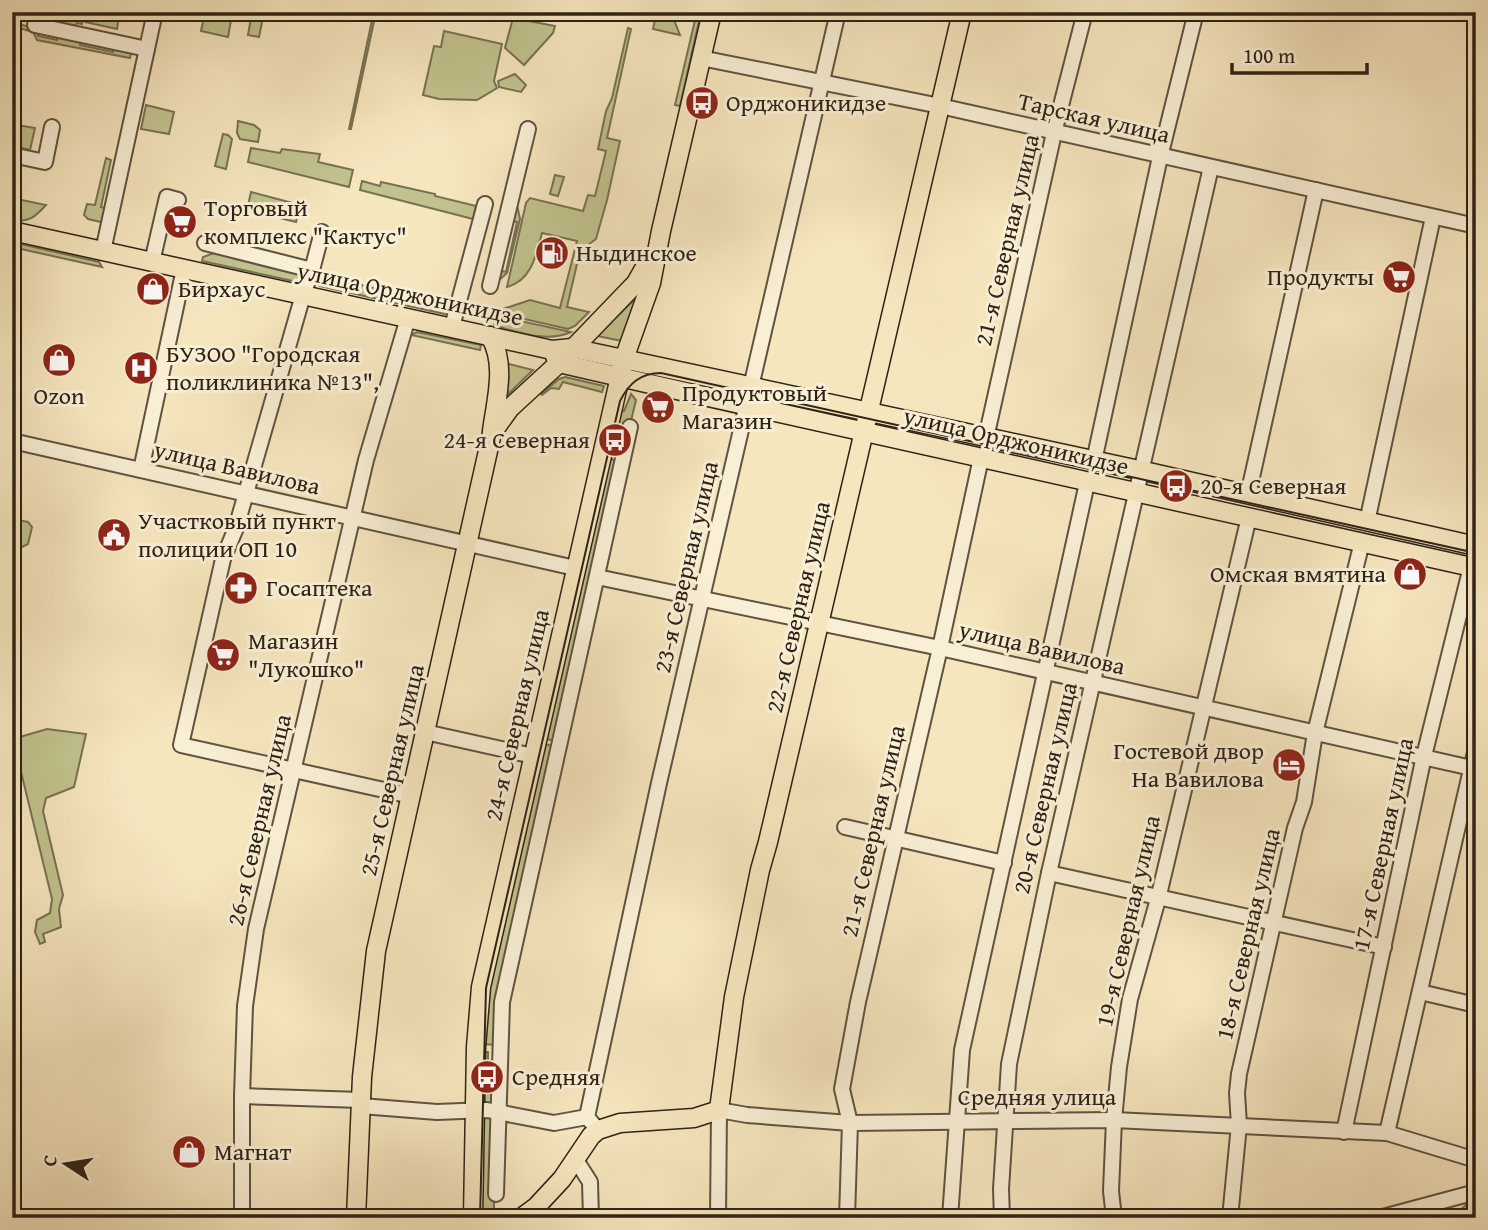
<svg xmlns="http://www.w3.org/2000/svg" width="1488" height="1230" font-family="'Gentium Book Plus',serif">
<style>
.green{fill:#c1c38e;stroke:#787252;stroke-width:2}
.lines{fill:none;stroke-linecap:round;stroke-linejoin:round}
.minor-casing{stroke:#605341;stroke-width:18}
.major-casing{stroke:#2e2217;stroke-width:21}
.minor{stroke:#f9efd5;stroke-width:14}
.major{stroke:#f6e6be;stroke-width:18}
.tram{stroke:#2e2217;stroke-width:2}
.labels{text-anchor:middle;stroke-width:6;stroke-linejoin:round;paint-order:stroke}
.poi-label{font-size:24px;fill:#2e2217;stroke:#f9efd5;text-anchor:start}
.street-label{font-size:24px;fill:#2e2217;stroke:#f9efd5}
</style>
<rect width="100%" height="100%" fill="#f6e6be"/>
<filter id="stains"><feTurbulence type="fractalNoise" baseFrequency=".00286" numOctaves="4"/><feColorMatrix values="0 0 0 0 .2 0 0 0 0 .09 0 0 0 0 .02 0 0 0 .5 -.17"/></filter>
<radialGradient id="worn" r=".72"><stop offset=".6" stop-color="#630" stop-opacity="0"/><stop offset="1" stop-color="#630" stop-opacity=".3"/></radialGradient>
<g class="green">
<polygon points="43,12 64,12 63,17 82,21 82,24 77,23 74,27 41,22"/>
<polygon points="87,12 119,17 117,29 85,22"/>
<polygon points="205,12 232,15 228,37 201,31"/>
<polygon points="252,12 264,12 259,37 248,35"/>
<polygon points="336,12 376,12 351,129 349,129 372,20"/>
<polygon points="697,12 701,12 680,106 675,105"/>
<polygon points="656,16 669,21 674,20 680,35 653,29"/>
<polygon points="513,18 555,26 553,33 524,65 505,48"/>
<polygon points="12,23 37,28 38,36 57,40 58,35 80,41 80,45 113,52 114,47 132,49 130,58 37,40 33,32 12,26"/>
<path d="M628 28 631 29 607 138 620 141 607 200 596 239 580 251 567 307 589 312 575 326 568 329 494 312 530 300 560 308 577 241 542 233C536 255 532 280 507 287L526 203 530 198 583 211 588 195 595 196 606 151 598 149 606 111 612 98Z"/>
<polygon points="444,31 502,44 494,81 497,88 477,100 439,99 423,95 434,46 441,47"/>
<polygon points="515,74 526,85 521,92 499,87 498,81"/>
<polygon points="146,105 174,112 169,134 141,129"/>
<polygon points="238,121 254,125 260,130 258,142 240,139 237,133"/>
<polygon points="12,124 35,128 30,150 12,146"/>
<polygon points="223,134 228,135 232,139 226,169 215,166"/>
<polygon points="251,148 280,153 282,149 320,154 318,162 353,170 349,187 248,162"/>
<polygon points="106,158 111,160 101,207 108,209 105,223 88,219 84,215 87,204 95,205"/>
<polygon points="555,175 564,177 558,196 550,194"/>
<polygon points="362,181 380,186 381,182 435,194 435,196 476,206 473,219 360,190"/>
<polygon points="251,192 300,205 296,222 247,210"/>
<path d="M12 198 46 205C35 217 29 223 12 220Z"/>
<polygon points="516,200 520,219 507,273 495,284 498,270 506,272 517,222 510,220"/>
<polygon points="12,242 99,262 102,267 12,247"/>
<polygon points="214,253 304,273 302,283 202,261 203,257"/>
<polygon points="316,274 452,307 449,315 320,286 316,283"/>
<polygon points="641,293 622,341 597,336"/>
<path d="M498 316 571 332C547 343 519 332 495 326L494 325Z"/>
<polygon points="417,332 481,345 480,350 411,335"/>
<polygon points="505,363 533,370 505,397"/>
<polygon points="565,377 604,386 602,392 563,382 559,389 551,388 542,395 541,394 559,379"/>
<polygon points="631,394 636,400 630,425 623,432 618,431 611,459 617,461 555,741 539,737 619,411 624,411"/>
<polygon points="12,519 28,522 32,527 28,544 22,547 12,545"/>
<polygon points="47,729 86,734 74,787 46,798 43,811 63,895 59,909 61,927 43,934 45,942 40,944 35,932 37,920 50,913 52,899 13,739"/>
<polygon points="541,743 556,747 498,1045 481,1044 483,1006"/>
<polygon points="480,1052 488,1052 488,1080 493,1081 492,1106 484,1105"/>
<polygon points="483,1115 494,1115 494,1218 478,1218"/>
<path d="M1476 1199V1217L1448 1218C1460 1214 1464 1203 1476 1199Z"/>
</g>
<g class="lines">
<g class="minor-casing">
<g id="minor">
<polyline points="35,25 147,49"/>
<polyline points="701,58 940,106 1476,226"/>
<polyline points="12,155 45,162 52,127"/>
<polyline points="322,232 312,270 303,295 236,528 223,559 181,745 411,796"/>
<polyline points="205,243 312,270"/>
<polyline points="103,251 155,12"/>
<polyline points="152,262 167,197 178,200"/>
<polyline points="490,286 528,129"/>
<polyline points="452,327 485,204"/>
<polyline points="986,438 1054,133 1085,12"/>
<polyline points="12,441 575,568"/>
<polyline points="1094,461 1160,157 1196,12"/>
<polyline points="141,470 184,269"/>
<polyline points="1248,495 1316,190"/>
<polyline points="1367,522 1433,217"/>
<polyline points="597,577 940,648 1476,769"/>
<polyline points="425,732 524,754"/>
<polyline points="845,827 1004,863"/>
<polyline points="1049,873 1384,947"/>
<polyline points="1420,992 1476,1005"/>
<polyline points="242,1096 361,1100"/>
<polyline points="361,1106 437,1112 487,1110 554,1123 587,1117"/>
<polyline points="598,1130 587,1117 659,783 838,12"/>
<polyline points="1344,1132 1424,756 1471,567"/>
<polyline points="1387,1133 1476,748"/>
<polyline points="576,1160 590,1182 591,1218"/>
<polyline points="496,1194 502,1002 630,427"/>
<polyline points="242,1218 242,1096 245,1006 256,929 366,460 408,318"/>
<polyline points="718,1218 719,1110 747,1115 850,1123 1114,1120 1387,1133 1476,1160"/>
<polyline points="847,1218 850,1123 842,1089 858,1002 940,648 981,458"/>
<polyline points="950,1218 962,1050 1087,483"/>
<polyline points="1002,1218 1001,1189 1009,1064 1049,873 1211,167"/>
<polyline points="1114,1218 1111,1191 1114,1120 1119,1067 1130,999 1158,899 1249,517"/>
<polyline points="1230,1218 1239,1125 1237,1093 1239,1074 1295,828 1304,802 1315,733 1362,542"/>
<polyline points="1379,1218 1476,1192"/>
</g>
</g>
<g class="major-casing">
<g id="major">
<polyline points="12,231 552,350 572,348 1153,473 1476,546"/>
<path d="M490 336C507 365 496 400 492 431"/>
<polyline points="555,356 559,363 659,386 1476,568"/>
<polyline points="356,1218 362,1077 376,951 492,433 510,408 559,363 636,283 649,260"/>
<polyline points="473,1218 476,1047 481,987 624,359 651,283 661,231 712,12"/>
<polyline points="521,1218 536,1207 562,1179 591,1136 598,1130 620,1123 694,1118 719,1110 734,997 760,870 768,842 962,12"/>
</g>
</g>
<use href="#minor" class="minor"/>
<use href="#major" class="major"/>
<path class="tram" d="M480 1218 486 988 620 401C629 383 641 373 661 373L1476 553"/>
</g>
<defs>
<g id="bus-disc" transform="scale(1.75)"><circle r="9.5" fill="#8f2418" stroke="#f9efd5"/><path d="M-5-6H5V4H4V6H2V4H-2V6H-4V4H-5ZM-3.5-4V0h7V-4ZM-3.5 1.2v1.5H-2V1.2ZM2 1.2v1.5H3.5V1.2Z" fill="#fff"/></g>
<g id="supermarket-disc" transform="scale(1.75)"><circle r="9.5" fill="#8f2418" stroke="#f9efd5"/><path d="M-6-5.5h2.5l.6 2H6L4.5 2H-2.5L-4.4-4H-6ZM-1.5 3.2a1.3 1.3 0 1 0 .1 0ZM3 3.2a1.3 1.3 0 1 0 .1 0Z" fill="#fff"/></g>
<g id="fuel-disc" transform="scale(1.75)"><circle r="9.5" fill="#8f2418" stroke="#f9efd5"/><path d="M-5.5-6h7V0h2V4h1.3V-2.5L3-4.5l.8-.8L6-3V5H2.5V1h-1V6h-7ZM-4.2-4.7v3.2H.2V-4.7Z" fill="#fff"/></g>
<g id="shop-disc" transform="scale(1.75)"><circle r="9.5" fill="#8f2418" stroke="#f9efd5"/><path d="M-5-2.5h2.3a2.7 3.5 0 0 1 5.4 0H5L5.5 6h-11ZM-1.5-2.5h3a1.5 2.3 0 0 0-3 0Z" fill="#fff"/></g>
<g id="hospital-disc" transform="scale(1.75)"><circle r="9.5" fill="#8f2418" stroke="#f9efd5"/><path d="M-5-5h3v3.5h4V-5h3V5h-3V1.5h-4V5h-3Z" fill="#fff"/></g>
<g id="civic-disc" transform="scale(1.75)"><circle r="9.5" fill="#8f2418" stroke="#f9efd5"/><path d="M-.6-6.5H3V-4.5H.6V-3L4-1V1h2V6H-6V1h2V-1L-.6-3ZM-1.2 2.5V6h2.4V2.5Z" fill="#fff"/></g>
<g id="pharmacy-disc" transform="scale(1.75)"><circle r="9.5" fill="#8f2418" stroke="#f9efd5"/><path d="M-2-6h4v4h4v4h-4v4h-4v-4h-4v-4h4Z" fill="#fff"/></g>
<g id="hotel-disc" transform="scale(1.75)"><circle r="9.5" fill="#8f2418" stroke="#f9efd5"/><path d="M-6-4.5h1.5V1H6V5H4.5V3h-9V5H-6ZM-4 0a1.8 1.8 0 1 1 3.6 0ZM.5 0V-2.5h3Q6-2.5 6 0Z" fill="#fff"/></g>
</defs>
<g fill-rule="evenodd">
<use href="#bus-disc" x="702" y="103"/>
<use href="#supermarket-disc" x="180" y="222"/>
<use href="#fuel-disc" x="552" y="253"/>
<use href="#supermarket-disc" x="1399" y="277"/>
<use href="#shop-disc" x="153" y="289"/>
<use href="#shop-disc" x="59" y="360"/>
<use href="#hospital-disc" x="141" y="368"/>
<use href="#supermarket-disc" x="658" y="407"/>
<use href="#bus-disc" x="615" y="440"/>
<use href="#bus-disc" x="1176" y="486"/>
<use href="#civic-disc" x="114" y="535"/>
<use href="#shop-disc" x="1410" y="574"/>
<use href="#pharmacy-disc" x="241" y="588"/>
<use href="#supermarket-disc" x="223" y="655"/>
<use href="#hotel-disc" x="1289" y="765"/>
<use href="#bus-disc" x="487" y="1077"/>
<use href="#shop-disc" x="189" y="1152"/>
</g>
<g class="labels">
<g class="poi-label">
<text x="726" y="111">Орджоникидзе</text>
<text x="204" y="216">Торговый<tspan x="204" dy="28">комплекс "Кактус"</tspan></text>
<text x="576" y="261">Ныдинское</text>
<text x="1374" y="285" text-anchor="end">Продукты</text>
<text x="178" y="297">Бирхаус</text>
<text x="166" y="362">БУЗОО "Городская<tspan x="166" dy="28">поликлиника №13",</tspan></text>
<text x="682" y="401">Продуктовый<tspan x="682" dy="28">Магазин</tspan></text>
<text x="59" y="404" text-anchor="middle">Ozon</text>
<text x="590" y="448" text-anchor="end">24-я Северная</text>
<text x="1200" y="494">20-я Северная</text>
<text x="138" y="529">Участковый пункт<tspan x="138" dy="28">полиции ОП 10</tspan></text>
<text x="1386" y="582" text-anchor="end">Oмская вмятина</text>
<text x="266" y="596">Госаптека</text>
<text x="248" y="649">Магазин<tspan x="248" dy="28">"Лукошко"</tspan></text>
<text x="1264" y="759" text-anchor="end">Гостевой двор<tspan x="1264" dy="28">На Вавилова</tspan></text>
<text x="512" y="1085">Средняя</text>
<text x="214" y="1160">Магнат</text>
</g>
<g class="street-label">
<text transform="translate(1094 118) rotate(13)" y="8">Тарская улица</text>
<text transform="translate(1007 240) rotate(-77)" y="8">21-я Северная улица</text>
<text transform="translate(410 294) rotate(12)" y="8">улица Орджоникидзе</text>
<text transform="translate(1016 441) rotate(13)" y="8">улица Орджоникидзе</text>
<text transform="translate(237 468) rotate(13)" y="8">улица Вавилова</text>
<text transform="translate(686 567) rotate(-77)" y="8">23-я Северная улица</text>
<text transform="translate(798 607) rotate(-77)" y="8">22-я Северная улица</text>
<text transform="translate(1042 648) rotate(13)" y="8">улица Вавилова</text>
<text transform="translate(517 715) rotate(-77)" y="8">24-я Северная улица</text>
<text transform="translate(392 770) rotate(-77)" y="8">25-я Северная улица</text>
<text transform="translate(1045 788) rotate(-77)" y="8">20-я Северная улица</text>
<text transform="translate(259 820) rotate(-77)" y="8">26-я Северная улица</text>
<text transform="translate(873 831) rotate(-77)" y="8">21-я Северная улица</text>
<text transform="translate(1383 844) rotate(-78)" y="8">17-я Северная улица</text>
<text transform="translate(1128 921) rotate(-77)" y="8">19-я Северная улица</text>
<text transform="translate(1248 934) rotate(-77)" y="8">18-я Северная улица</text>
<text x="1037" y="1105">Средняя улица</text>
</g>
</g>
<rect width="1488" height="1230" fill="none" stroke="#f6e6be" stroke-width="42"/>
<rect x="14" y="14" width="1460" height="1202" fill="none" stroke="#2e2217" stroke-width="3.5"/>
<rect x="21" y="21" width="1446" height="1188" fill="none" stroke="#2e2217" stroke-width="2"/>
<g transform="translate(66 1164) rotate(282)" stroke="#f9efd5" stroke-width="5" paint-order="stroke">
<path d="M0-5L12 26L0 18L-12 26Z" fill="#2e2217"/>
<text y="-10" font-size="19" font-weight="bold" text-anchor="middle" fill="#2e2217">С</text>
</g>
<path d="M1232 63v10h135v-10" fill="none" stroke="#2e2217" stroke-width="3.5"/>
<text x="1243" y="63" font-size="21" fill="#2e2217" stroke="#f9efd5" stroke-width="5" paint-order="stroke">100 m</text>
<rect width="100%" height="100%" filter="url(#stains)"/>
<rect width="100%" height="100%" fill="url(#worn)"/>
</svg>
